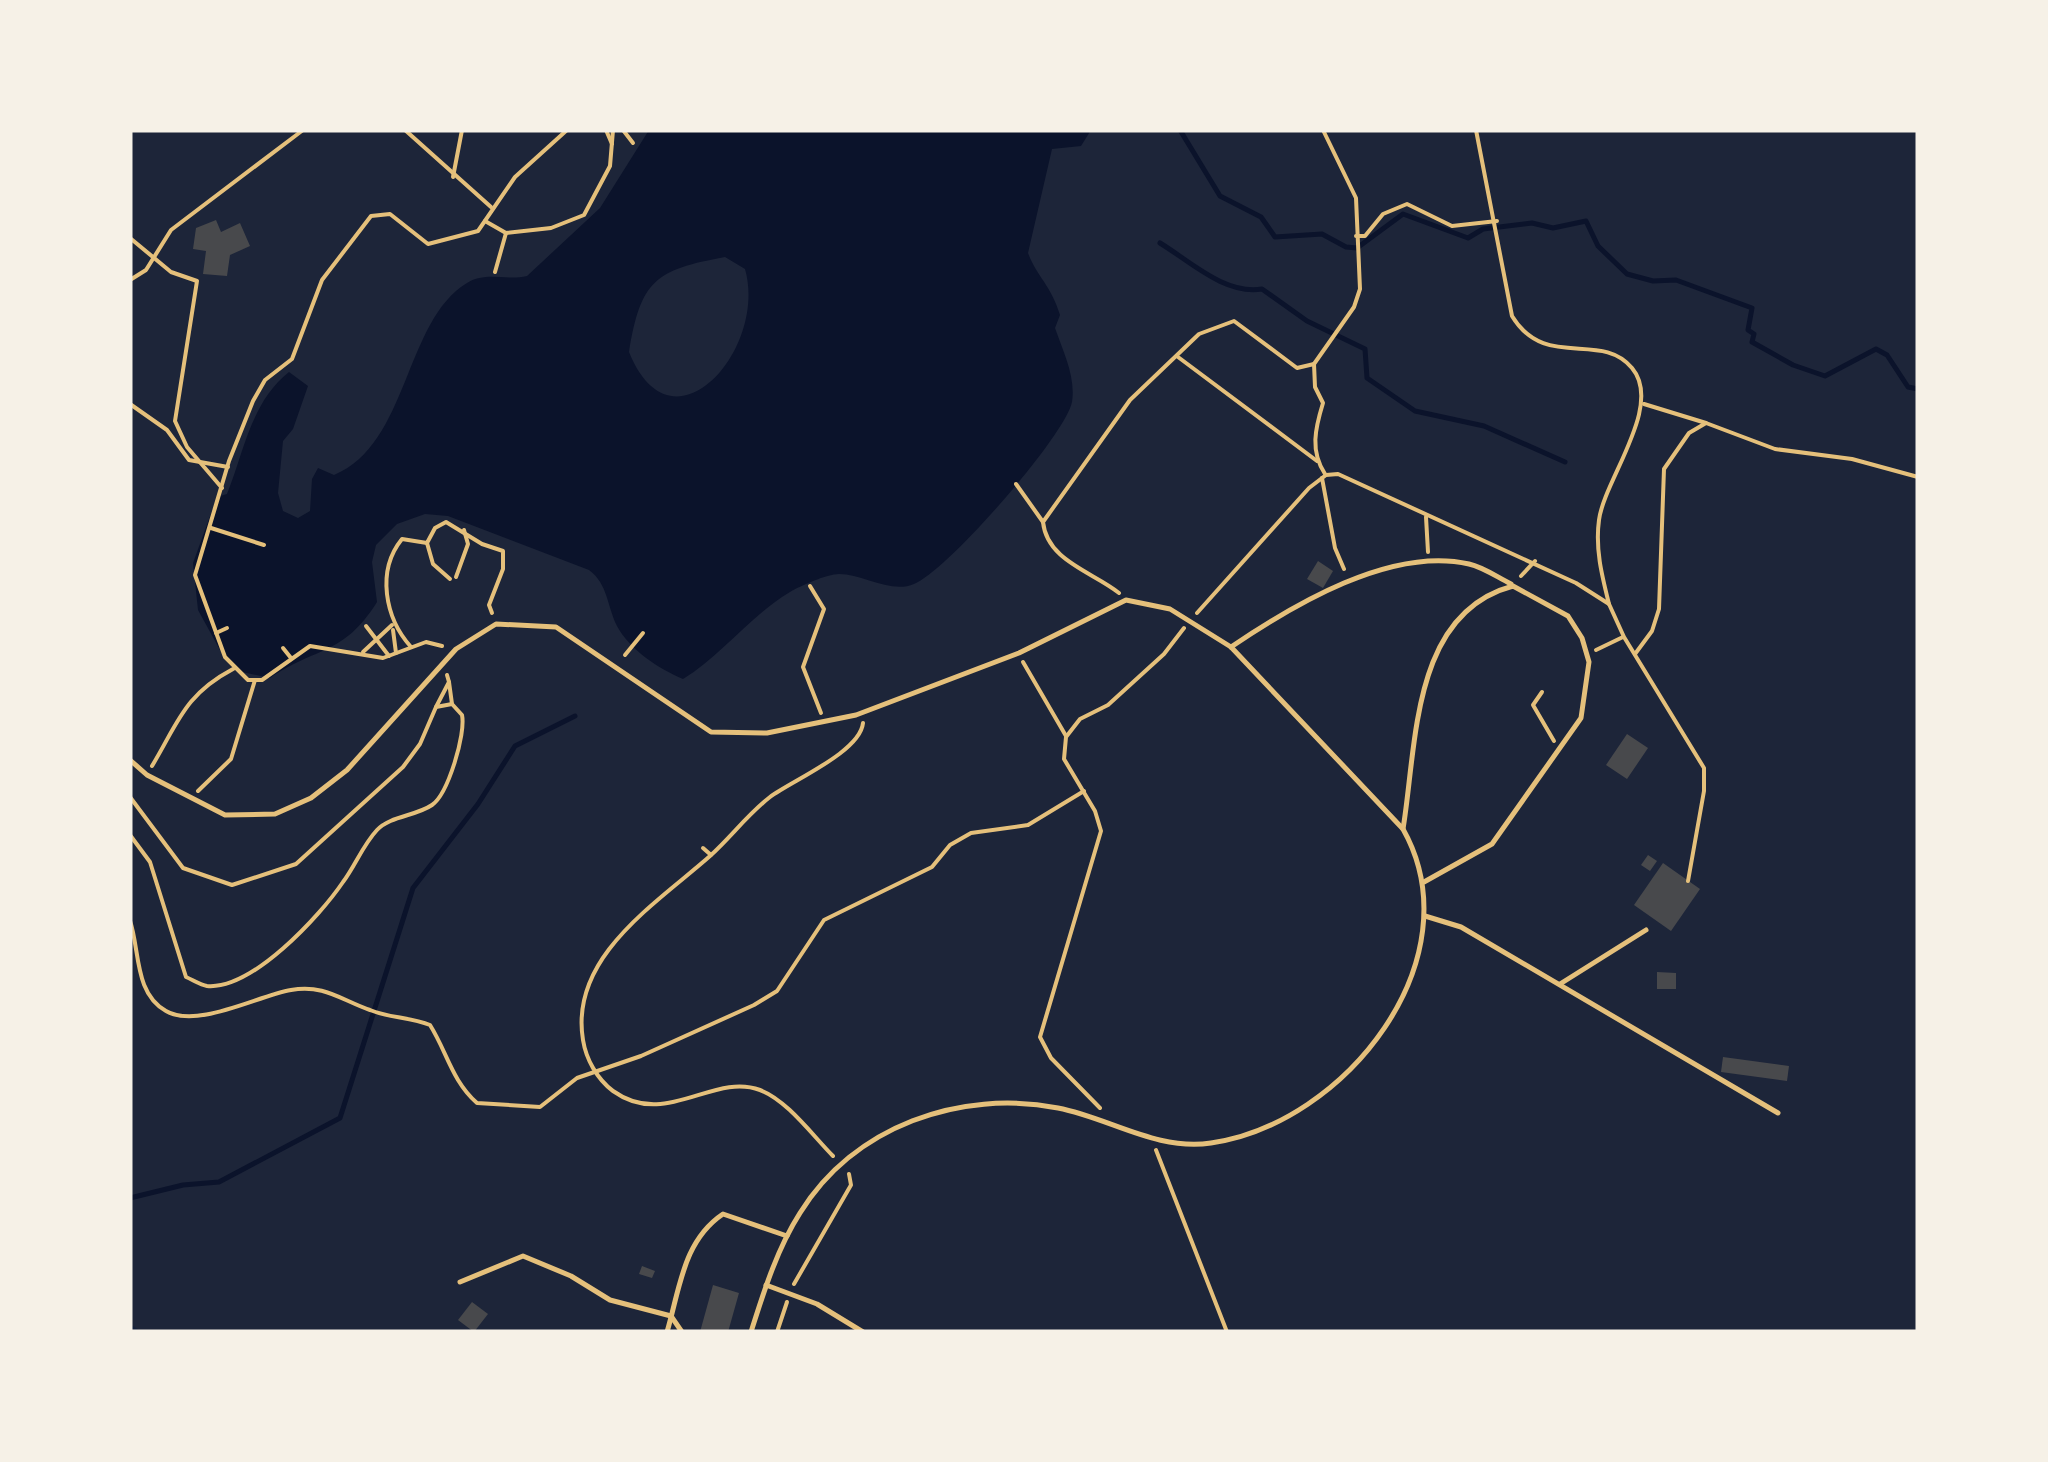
<svg xmlns="http://www.w3.org/2000/svg" width="2048" height="1462" font-family="Overpass,sans-serif">
<style>
.green{fill:#1d2539}
.water{fill:#0b132b;fill-rule:evenodd}
.lines{fill:none;stroke-linecap:round;stroke-linejoin:round}
.stream{stroke:#0b132b;stroke-width:5}
.building{fill:#48494c}
.path{stroke:#e5c07b;stroke-width:4}
.service{stroke:#e5c07b;stroke-width:5}
</style>
<rect width="100%" height="100%" fill="#14213d"/>
<polygon class="green" points="130,130 1918,130 1918,1332 142,1332 130,1324"/>
<path class="water" d="M649 130H1091L1081 146 1052 149 1028 253C1037 277 1051 285 1060 315L1055 328C1063 351 1076 377 1072 402 1065 436 947 571 914 584 891 594 863 574 839 574 827 574 800 586 790 592 751 615 721 656 683 679 659 669 629 649 617 626 607 606 608 584 589 570L448 516 425 514 397 524 376 545 372 562 377 602C343 656 317 646 270 678L242 672 220 650 198 610 193 563 217 497 227 494C244 452 251 402 289 372L308 386 293 429 283 441 278 493 283 511 298 518 310 511 312 479 318 468 334 475C409 444 404 321 467 283 486 271 506 281 527 276L600 208ZM725 257 745 269C768 349 672 459 629 352 641 280 655 270 725 257Z"/>
<g class="lines">
<g class="stream">
<polyline points="1180,130 1220,196 1261,217 1275,237 1322,234 1346,247 1357,248 1403,214 1468,238 1483,229 1532,223 1553,228 1586,221 1598,246 1627,274 1653,281 1676,280 1752,308 1748,330 1754,334 1752,342 1793,365 1825,376 1876,349 1887,355 1908,387 1918,389"/>
<path d="M1160 243C1191 262 1225 295 1262 289L1307 321 1365 349 1367 378 1415 411 1484 426 1565 462"/>
<polyline points="130,1198 183,1185 219,1182 340,1118 413,888 478,804 515,746 575,716"/>
</g>
</g>
<g class="building">
<polygon points="216,220 221,232 240,223 250,246 230,255 227,276 203,274 206,251 193,249 196,228"/>
<polygon points="1318,561 1333,571 1323,588 1307,579"/>
<polygon points="1627,734 1648,748 1627,779 1606,765"/>
<polygon points="1648,855 1657,861 1650,871 1641,865"/>
<polygon points="1663,863 1700,889 1671,931 1634,905"/>
<polygon points="1657,972 1676,973 1676,989 1657,989"/>
<polygon points="1723,1057 1789,1066 1787,1081 1721,1072"/>
<polygon points="642,1266 655,1271 652,1278 639,1274"/>
<polygon points="713,1285 739,1293 728,1332 700,1332"/>
<polygon points="472,1302 488,1314 474,1332 458,1320"/>
</g>
<g class="lines">
<g class="path">
<polyline points="405,130 491,207"/>
<polyline points="606,130 612,144"/>
<polyline points="623,130 633,143"/>
<path d="M1476 130 1512 316C1545 371 1601 330 1632 368 1664 406 1604 480 1599 520 1595 549 1602 576 1609 604"/>
<polyline points="453,177 462,130"/>
<polyline points="485,221 506,233 551,228 584,215 610,166 613,130"/>
<polyline points="1356,236 1365,236 1383,214 1407,204 1452,226 1497,221"/>
<polyline points="130,238 171,272 197,281 175,421 187,447 222,488"/>
<polyline points="495,272 506,233"/>
<polyline points="130,280 146,270 171,230 303,130"/>
<polyline points="1178,357 1317,461"/>
<path d="M1314 364 1315 387 1323 403C1315 429 1310 451 1325 474"/>
<polyline points="130,404 167,430 189,460 228,467"/>
<polyline points="1644,404 1706,423"/>
<polyline points="1322,478 1335,548 1344,569"/>
<polyline points="1016,484 1043,522"/>
<polyline points="1426,517 1428,552"/>
<polyline points="211,528 264,545"/>
<polyline points="427,543 433,564 450,579"/>
<polyline points="1521,576 1535,561"/>
<polyline points="456,577 468,544 464,530"/>
<polyline points="810,586 824,609 803,667 821,713"/>
<path d="M1119 593C1093 572 1047 561 1043 522L1130 400 1199 334 1234 321 1297 368 1314 364 1354 307 1360 289 1356 198 1323 130"/>
<polyline points="1197,613 1309,488 1326,475 1338,474 1576,583 1609,604 1624,637 1704,768 1704,791 1688,881"/>
<polyline points="366,626 389,656"/>
<polyline points="393,630 396,653"/>
<polyline points="216,633 227,628"/>
<polyline points="442,646 426,642 383,658 310,646 262,680 248,680 225,657 195,575 229,461 253,401 265,380 292,359 322,280 371,216 390,214 428,244 478,231 515,177 567,130"/>
<path d="M411 647C385 618 376 571 402 539L427 543 435 528 446 522 482 544 503 551V569L489 605 492 613"/>
<polyline points="283,648 291,658"/>
<polyline points="1596,650 1623,637"/>
<polyline points="363,652 392,625"/>
<polyline points="1635,654 1652,631 1659,609 1664,469 1689,433 1706,423 1775,449 1852,459 1918,477"/>
<polyline points="625,655 643,633"/>
<polyline points="1023,662 1066,736"/>
<polyline points="449,682 452,704"/>
<polyline points="1542,692 1533,705 1554,741"/>
<polyline points="436,707 449,682 447,675"/>
<path d="M152 766C178 723 184 695 233 669"/>
<polyline points="198,791 231,759 255,680"/>
<path d="M130 797 183 868 232 885 296 864 403 767 420 744 436 707 452 704 462 715C466 734 448 794 432 805 416 816 390 816 377 830 363 845 355 866 343 882 320 916 252 990 207 986 201 985 193 980 186 977L150 862 130 835"/>
<polyline points="703,848 711,855"/>
<path d="M130 921C140 950 134 993 166 1011 197 1029 257 996 291 990 324 984 341 1000 370 1010 389 1018 410 1017 430 1025 447 1052 452 1081 477 1103L540 1107 577 1078 641 1056 754 1005 777 991 824 920 932 867 950 845 971 833 1028 825 1084 791"/>
<polyline points="1100,1108 1051,1058 1040,1037 1101,831 1095,811 1064,759 1066,737 1080,719 1108,705 1164,654 1184,628"/>
<polyline points="1156,1150 1227,1332"/>
<path d="M833 1156C813 1136 787 1100 760 1090 713 1072 666 1129 613 1091 597 1079 586 1059 583 1040 569 957 657 903 710 856 731 837 748 814 770 797 793 780 860 752 863 723"/>
<polyline points="794,1284 851,1185 849,1174"/>
<polyline points="777,1332 787,1302"/>
</g>
<g class="service">
<path d="M1231 647C1293 605 1391 546 1469 564 1483 567 1497 577 1511 584"/>
<path d="M130 760 147 775 225 815 275 814 311 798 347 770 456 649 496 624 556 627 711 732 767 733 856 715 1019 653 1126 600 1170 609 1231 647 1403 829C1476 959 1345 1124 1211 1143 1156 1151 1110 1118 1058 1108 960 1089 854 1126 800 1213 777 1249 764 1291 751 1332"/>
<path d="M1403 829C1417 745 1411 613 1513 586L1568 616 1582 638 1589 662 1581 718 1492 844 1424 882"/>
<polyline points="1425,916 1461,927 1778,1113"/>
<polyline points="1560,984 1646,930"/>
<polyline points="460,1282 523,1256 571,1276 610,1300 671,1316 682,1332"/>
<polyline points="766,1285 817,1304 863,1332"/>
<path d="M667 1332C680 1288 683 1241 723 1214L787 1236"/>
</g>
</g>
<rect width="2048" height="1462" fill="none" stroke="#f6f1e7" stroke-width="265"/>
</svg>
